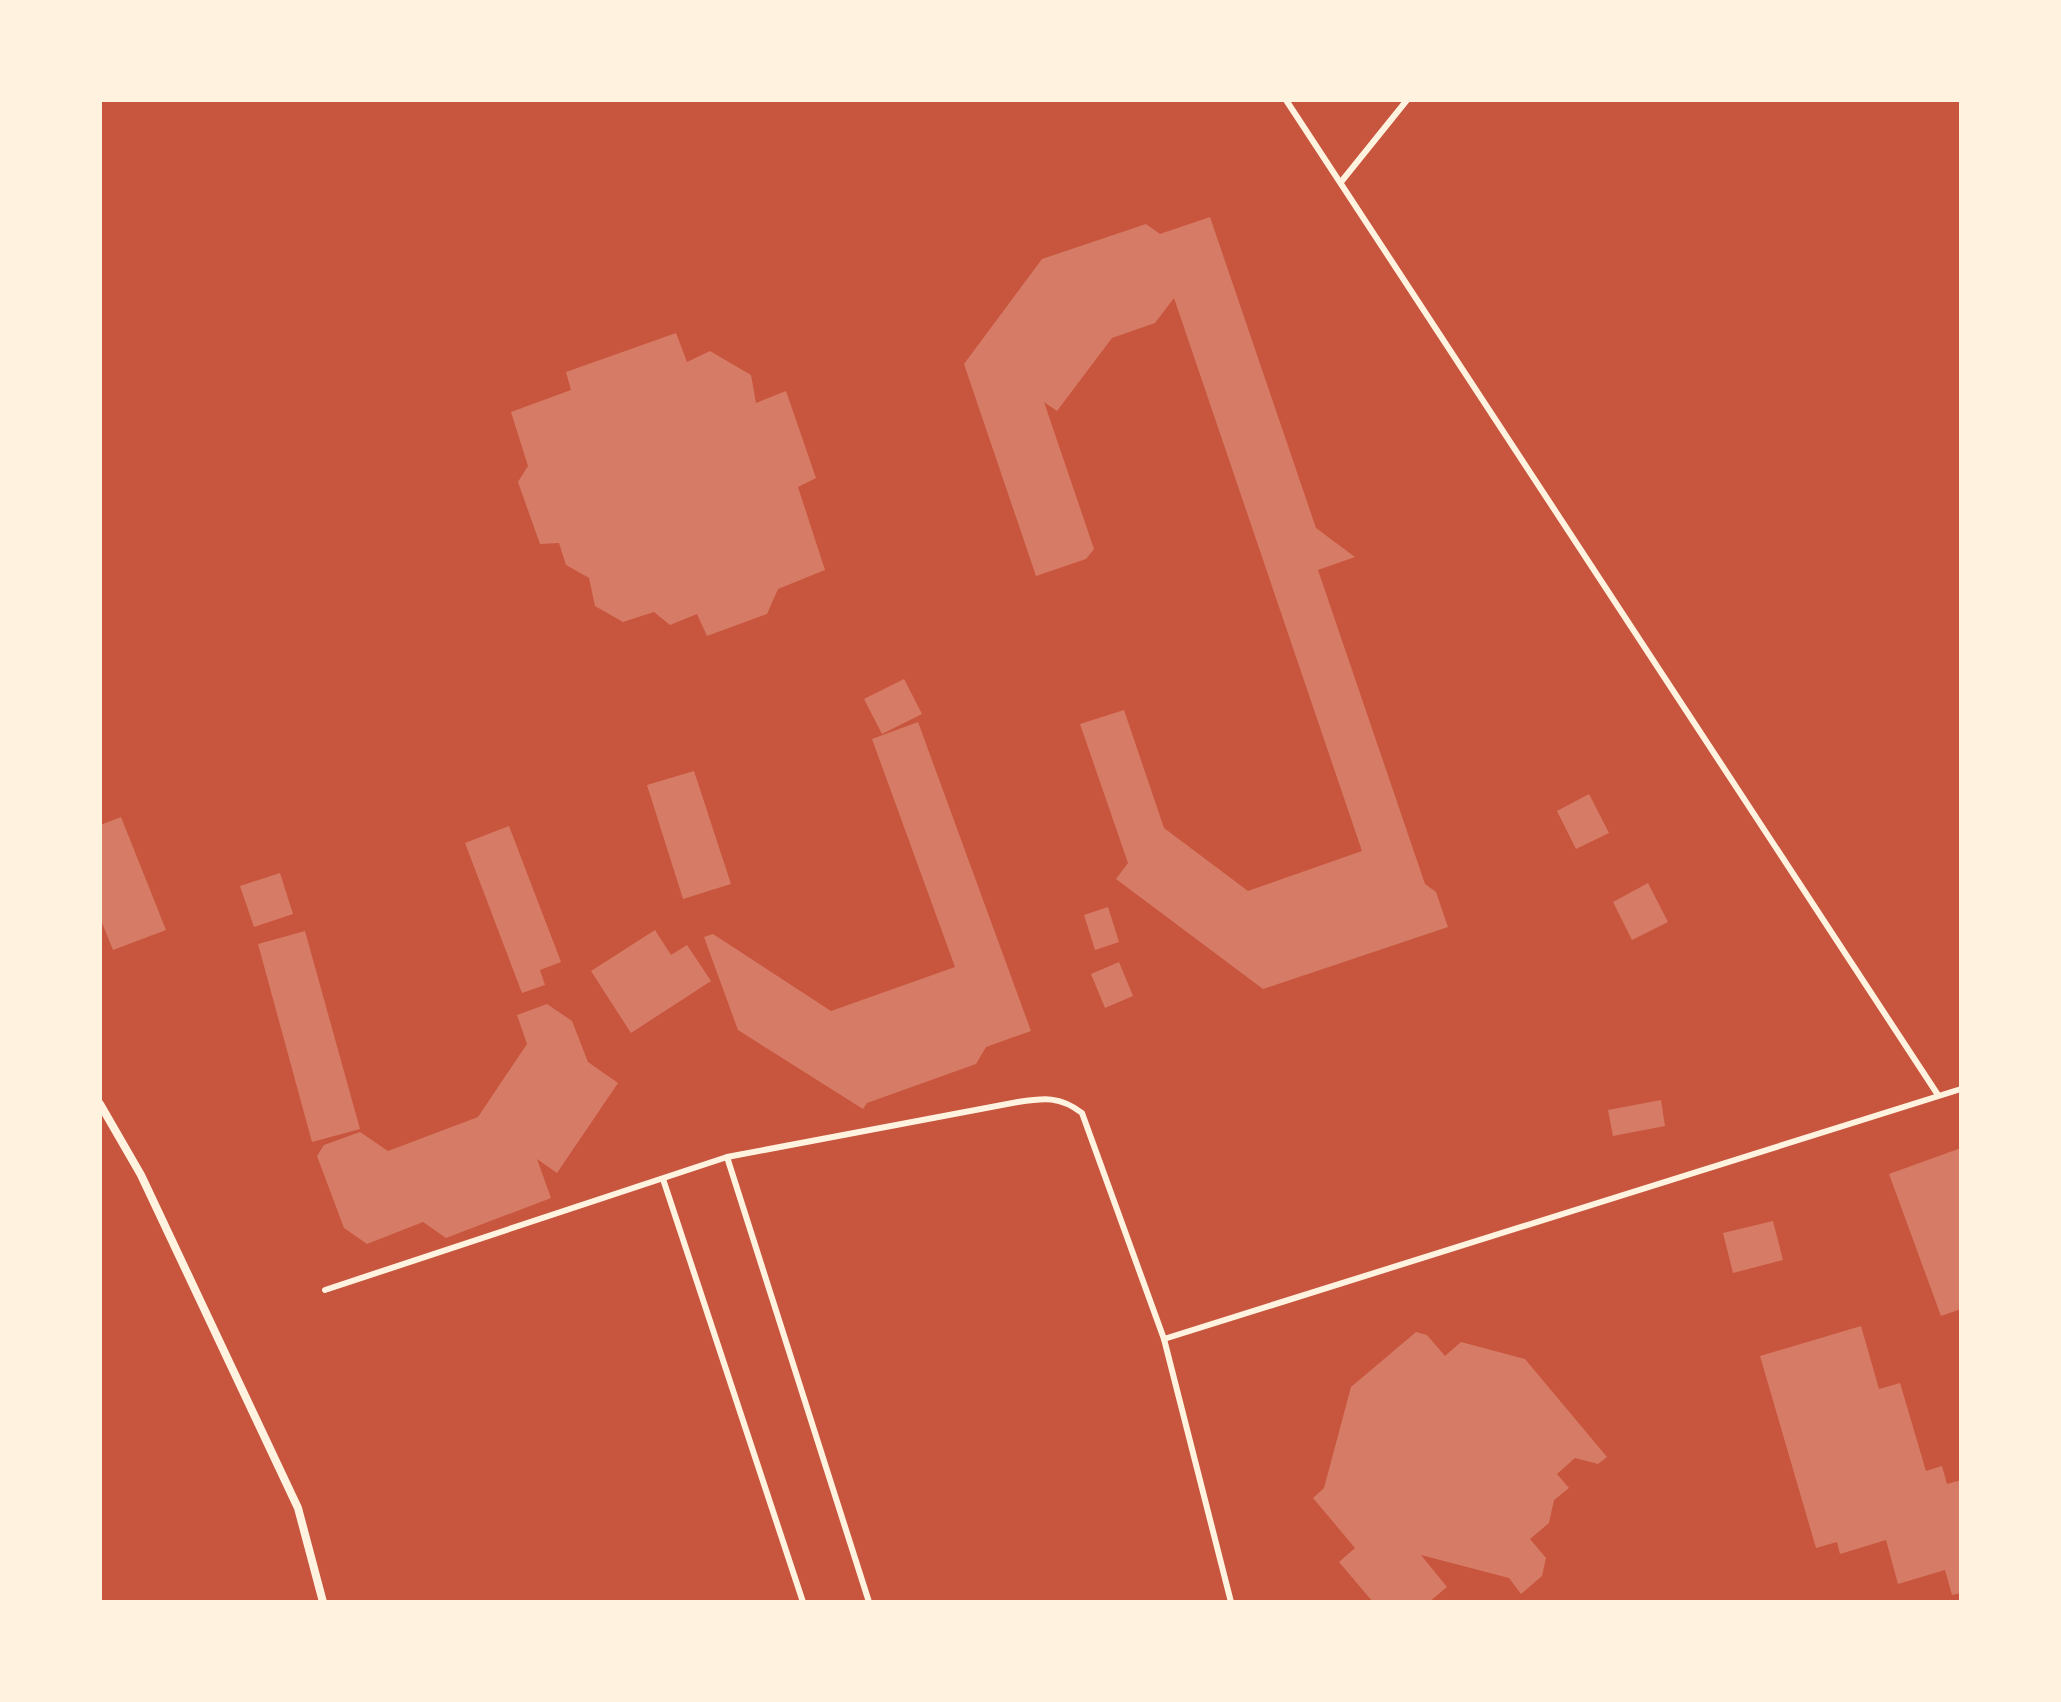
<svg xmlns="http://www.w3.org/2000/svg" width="2061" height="1702" font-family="Overpass,sans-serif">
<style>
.building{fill:#d67c66}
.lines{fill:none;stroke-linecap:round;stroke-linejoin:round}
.service{stroke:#fff3e0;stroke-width:6}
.minor{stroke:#fff3e0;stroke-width:8}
</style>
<rect width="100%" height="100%" fill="#c8553d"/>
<g class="building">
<polygon points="1210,217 1316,528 1355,557 1318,570 1425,884 1436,892 1448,927 1263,989 1116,879 1128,863 1080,724 1124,710 1164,828 1248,891 1362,851 1174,298 1155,323 1112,338 1057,411 1044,402 1094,549 1086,559 1036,576 964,364 1042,259 1146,224 1160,234"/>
<polygon points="676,333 687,362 710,351 751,375 756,403 786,391 816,478 798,487 825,570 778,589 767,614 707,636 697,614 670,625 654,612 623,622 595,606 589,578 566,565 559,543 540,544 518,482 528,466 511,412 571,390 566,372"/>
<polygon points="904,679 922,714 882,734 864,699"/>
<polygon points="918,722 1031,1031 986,1047 976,1064 867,1103 863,1109 738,1030 704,937 713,934 831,1011 955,967 872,739"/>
<polygon points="694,771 731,884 683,899 647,785"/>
<polygon points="1589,794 1609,833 1576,849 1557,811"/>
<polygon points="121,817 166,930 113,950 100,918 100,825"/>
<polygon points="509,826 561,962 540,970 545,985 522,993 465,843"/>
<polygon points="280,873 293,914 254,927 240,886"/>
<polygon points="1648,883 1668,922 1632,940 1613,902"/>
<polygon points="1108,907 1119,942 1095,950 1084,915"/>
<polygon points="655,930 671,955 687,945 711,981 631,1033 591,971"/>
<polygon points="305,931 360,1129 312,1142 258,944"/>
<polygon points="1119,962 1133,996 1105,1008 1091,974"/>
<polygon points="547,1004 572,1021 588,1062 618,1083 557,1173 537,1159 551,1198 446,1238 423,1222 367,1244 344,1228 317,1156 324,1145 360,1132 388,1151 478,1117 527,1044 517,1015"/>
<polygon points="1661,1100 1665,1126 1613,1136 1608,1110"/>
<polygon points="1961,1148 1961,1309 1941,1316 1889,1174"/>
<polygon points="1773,1221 1783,1260 1733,1273 1723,1233"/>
<polygon points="1861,1326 1879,1389 1900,1383 1926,1471 1942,1466 1947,1484 1961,1480 1961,1593 1952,1595 1945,1570 1898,1584 1886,1540 1840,1554 1837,1542 1816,1548 1760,1356"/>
<polygon points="1416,1332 1427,1335 1445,1356 1461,1342 1525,1359 1607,1457 1598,1464 1575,1458 1557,1474 1569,1488 1554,1500 1549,1523 1530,1539 1546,1558 1542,1576 1521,1594 1509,1578 1421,1555 1447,1587 1429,1602 1373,1602 1339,1562 1355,1548 1313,1498 1324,1488 1351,1387"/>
</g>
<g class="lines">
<g class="service">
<polyline points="1286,100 1938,1095"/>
<polyline points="1341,182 1407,100"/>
<polyline points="727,1157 869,1602"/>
<polyline points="663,1179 803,1602"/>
<path d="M325 1290 727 1157 1018 1102C1044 1098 1060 1096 1082 1113L1164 1339 1231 1602"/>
<polyline points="1164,1339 1961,1089"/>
</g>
<polyline class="minor" points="100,1104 141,1175 298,1508 323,1602"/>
</g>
<rect width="2061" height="1702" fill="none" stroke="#fff3e0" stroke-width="204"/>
</svg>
